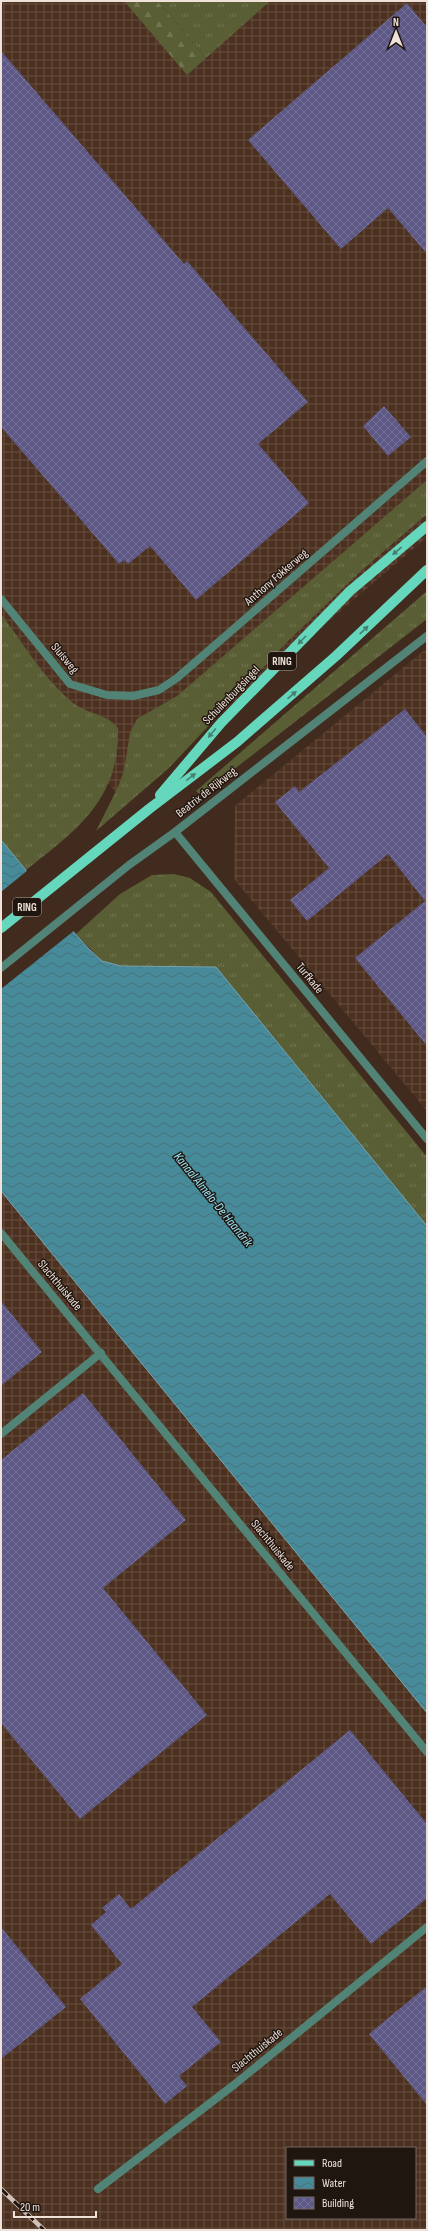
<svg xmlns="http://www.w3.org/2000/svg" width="428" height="2231" font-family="'Sofia Sans Condensed',sans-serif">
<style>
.industrial{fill:url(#industrial-grid);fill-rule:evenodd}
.grass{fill:url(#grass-tufts)}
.forest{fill:url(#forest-firs)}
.water{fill:url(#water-waves);stroke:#7aa4ac}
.pier{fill:#412b1e}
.building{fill:url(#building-cross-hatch)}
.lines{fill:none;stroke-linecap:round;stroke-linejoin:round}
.minor{stroke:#518476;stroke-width:8}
.primary{stroke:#65d7bc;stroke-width:10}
.rail-casing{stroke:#d1c0b8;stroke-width:4.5}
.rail{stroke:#201610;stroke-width:3;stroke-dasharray:9;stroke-linecap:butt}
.oneway{fill:#46806f}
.labels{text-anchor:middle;stroke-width:3;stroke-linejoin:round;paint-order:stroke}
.shield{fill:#201610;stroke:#b2a49d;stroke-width:1}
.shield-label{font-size:11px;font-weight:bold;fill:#f0e1d9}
.street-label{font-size:12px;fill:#f0e1d9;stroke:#201610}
.water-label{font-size:13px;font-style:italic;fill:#97e5f7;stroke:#201610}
</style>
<defs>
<pattern id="industrial-grid" width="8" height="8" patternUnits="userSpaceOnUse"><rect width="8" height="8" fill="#4d3120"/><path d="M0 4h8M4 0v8" fill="none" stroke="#674f40"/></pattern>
<pattern id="grass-tufts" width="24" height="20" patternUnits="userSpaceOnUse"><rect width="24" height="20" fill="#595e35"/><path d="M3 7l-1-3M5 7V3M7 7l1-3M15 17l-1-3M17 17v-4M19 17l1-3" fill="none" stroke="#717552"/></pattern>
<pattern id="forest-firs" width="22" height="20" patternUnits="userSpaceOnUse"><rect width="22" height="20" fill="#595e35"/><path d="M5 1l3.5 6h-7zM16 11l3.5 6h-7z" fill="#717552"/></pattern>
<pattern id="water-waves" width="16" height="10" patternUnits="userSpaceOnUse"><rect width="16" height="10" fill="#478a99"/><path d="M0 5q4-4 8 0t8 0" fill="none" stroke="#47727a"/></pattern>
<pattern id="building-cross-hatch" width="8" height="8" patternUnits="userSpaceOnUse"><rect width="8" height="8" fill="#5d5885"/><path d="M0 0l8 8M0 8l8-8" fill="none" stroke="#757096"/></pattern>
</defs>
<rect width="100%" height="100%" fill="#412b1e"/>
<g class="industrial">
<polygon points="1,1 427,1 427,537 121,799 1,650"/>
<polygon points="427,648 427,1111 234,879 235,806"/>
<path d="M1 1111 427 1656V2230H1ZM287 2148H415V2218H287Z"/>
</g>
<g class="grass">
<polygon points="157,1 270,1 206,58"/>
<polygon points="427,480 427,514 362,570 289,640 169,768 96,831 117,789 124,771 130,733 137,719 177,696"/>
<polygon points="427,591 427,619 201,795 196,791"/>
<path d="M1 614C23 643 44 679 73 703 87 714 106 713 118 728 120 799 77 830 26 870L1 840Z"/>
<polygon points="174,874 190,878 211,892 427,1157 427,1226 216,967 121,966 102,961 76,934 120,894 152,875"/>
</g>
<polygon class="forest" points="124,1 157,1 206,58 187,75"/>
<polygon class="water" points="1,840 26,870 26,879 89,949 102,961 121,966 216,967 427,1226 427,1713 1,1191"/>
<polygon class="pier" points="28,870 28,878 75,930 1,989 1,892"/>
<g class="building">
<polygon points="407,3 427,27 427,254 388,208 341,249 248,140"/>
<polygon points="1,51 184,264 187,261 308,402 258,444 309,503 196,600 150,546 128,564 124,560 119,564 1,427"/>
<polygon points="384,406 411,437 388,456 363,426"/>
<polygon points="405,709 427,737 427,1046 355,958 425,901 388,854 307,921 290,900 329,868 275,802 295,786 299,792"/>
<polygon points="1,1301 42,1352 1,1386"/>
<polygon points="83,1393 186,1520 103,1588 207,1715 80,1819 1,1723 1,1460"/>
<polygon points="350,1730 427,1824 427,1898 371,1944 330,1894 192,2007 221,2042 179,2076 187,2086 165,2104 80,1999 122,1964 91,1925 106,1912 102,1908 119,1894 131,1909"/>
<polygon points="1,1927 66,2007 1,2059"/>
<polygon points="427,1986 427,2105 369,2034"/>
</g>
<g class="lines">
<g class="minor">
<polyline points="1,599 70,684 107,695 133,696 159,690 177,678 427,461"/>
<polyline points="175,832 427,1139"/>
<polyline points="1,968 129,865 175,832 427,636"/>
<polyline points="1,1233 427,1752"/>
<polyline points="1,1434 101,1353"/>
<polyline points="98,2189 235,2084 427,1927"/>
</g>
<g class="primary">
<polyline points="160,795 221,723 350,591 427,526"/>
<polyline points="1,928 149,809 237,742 336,656 427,570"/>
</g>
<g class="rail-casing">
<polyline id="rail" points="1,2189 44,2230"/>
</g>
<use href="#rail" class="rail"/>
</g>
<defs><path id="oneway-solid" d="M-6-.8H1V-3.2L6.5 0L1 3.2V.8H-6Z"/></defs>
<g class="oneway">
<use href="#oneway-solid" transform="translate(397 551) rotate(140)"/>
<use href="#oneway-solid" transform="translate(364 630) rotate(-44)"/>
<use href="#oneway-solid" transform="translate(302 640) rotate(134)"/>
<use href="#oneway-solid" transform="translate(292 695) rotate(-41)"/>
<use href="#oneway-solid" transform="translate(212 733) rotate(130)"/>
<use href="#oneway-solid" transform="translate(191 777) rotate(-37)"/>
</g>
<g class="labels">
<g class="shield">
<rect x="268" y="652" width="28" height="18" rx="3"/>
<rect x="13" y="898" width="28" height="18" rx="3"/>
</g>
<g class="shield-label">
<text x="282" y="665">RING</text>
<text x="27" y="911">RING</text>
</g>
<g class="street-label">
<text transform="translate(276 577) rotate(-41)" y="4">Anthony Fokkerweg</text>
<text transform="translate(65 658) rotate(50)" y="4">Sluisweg</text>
<text transform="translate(231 695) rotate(-46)" y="4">Schuilenburgsingel</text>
<text transform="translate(206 792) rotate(-38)" y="4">Beatrix de Rijkweg</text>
<text transform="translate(310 978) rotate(51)" y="4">Turfkade</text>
<text transform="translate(60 1285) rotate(50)" y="4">Slachthuiskade</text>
<text transform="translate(273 1545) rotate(51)" y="4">Slachthuiskade</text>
<text transform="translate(257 2050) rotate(-39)" y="4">Slachthuiskade</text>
</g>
<g class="water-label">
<text transform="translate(214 1199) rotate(51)" y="5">Kanaal Almelo-De Haandrik</text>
</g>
</g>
<rect width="428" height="2231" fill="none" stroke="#f0e1d9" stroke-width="4"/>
<rect x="286" y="2147" width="130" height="72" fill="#201610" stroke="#736760"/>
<rect x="294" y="2160" width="20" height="6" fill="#65d7bc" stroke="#736760"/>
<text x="322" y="2167" font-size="12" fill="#f0e1d9">Road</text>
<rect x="294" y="2177" width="20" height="12" fill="url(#water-waves)" stroke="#736760"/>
<text x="322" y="2187" font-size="12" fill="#f0e1d9">Water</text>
<rect x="294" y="2197" width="20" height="12" fill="url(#building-cross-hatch)" stroke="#736760"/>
<text x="322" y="2207" font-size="12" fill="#f0e1d9">Building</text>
<g transform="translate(396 32)" stroke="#201610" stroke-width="3" paint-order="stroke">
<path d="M0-3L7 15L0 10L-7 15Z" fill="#f0e1d9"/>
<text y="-6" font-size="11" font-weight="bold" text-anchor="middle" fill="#f0e1d9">N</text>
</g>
<path d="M14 2211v6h82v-6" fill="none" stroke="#f0e1d9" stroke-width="2"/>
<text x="20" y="2211" font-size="12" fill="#f0e1d9" stroke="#201610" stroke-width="3" paint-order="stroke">20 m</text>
</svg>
